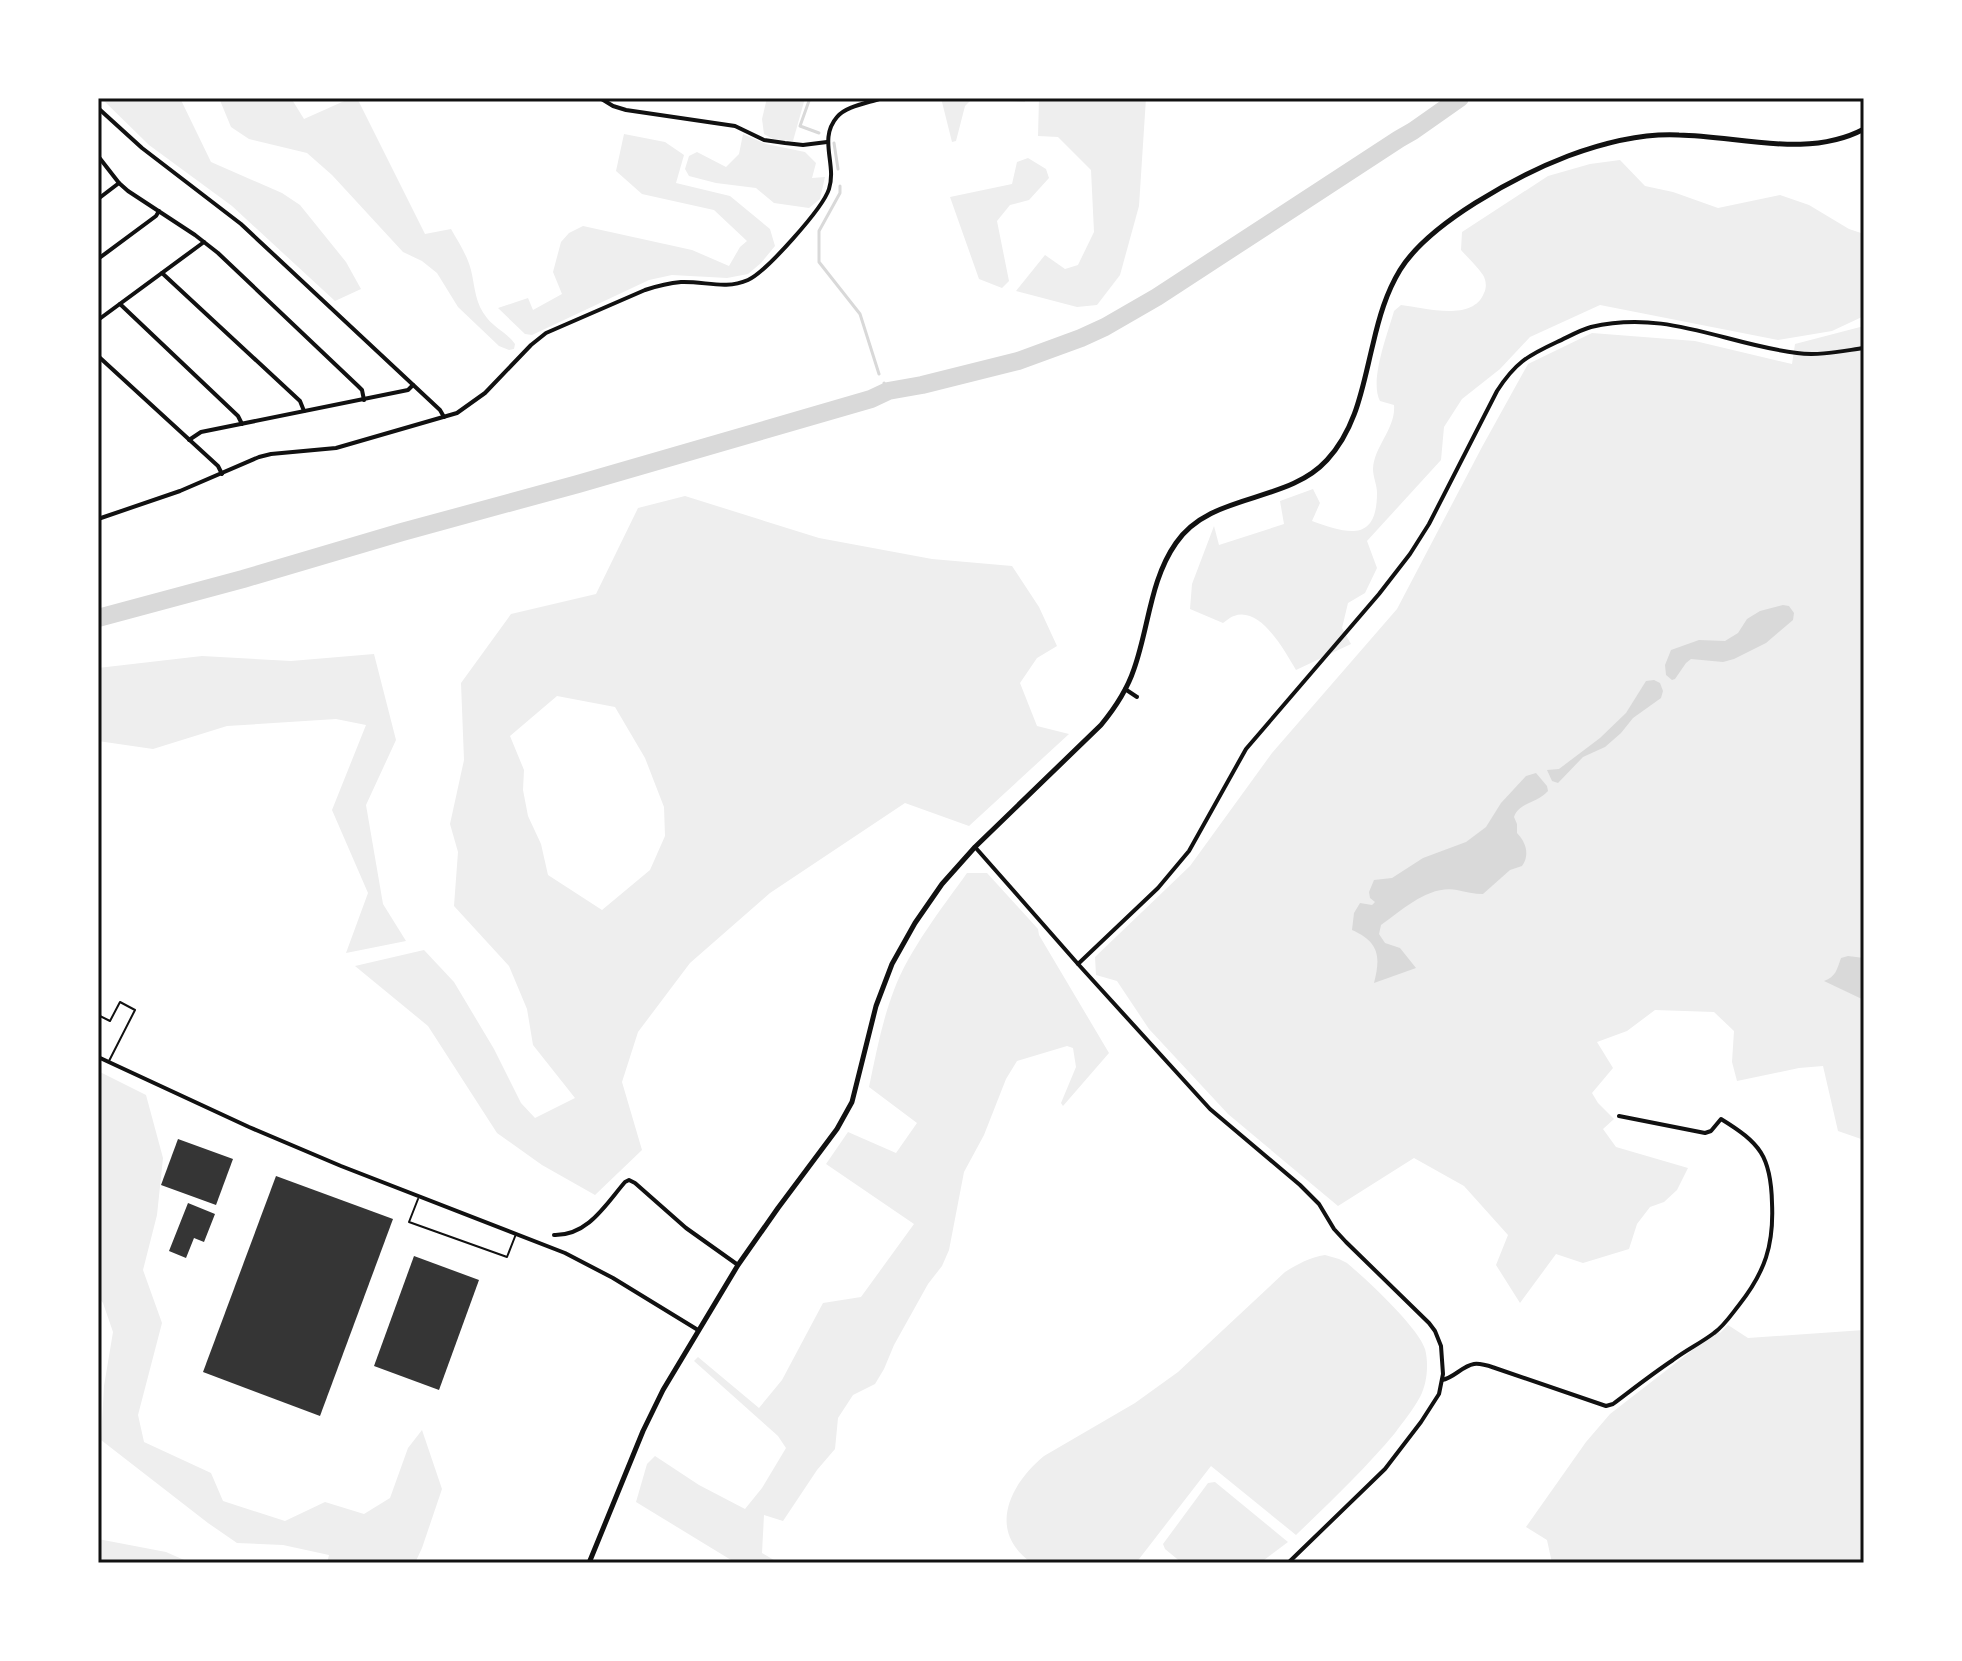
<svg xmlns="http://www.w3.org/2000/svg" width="1962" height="1661" font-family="Inter,sans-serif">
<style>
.green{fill:#eee;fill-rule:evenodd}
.water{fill:#d9d9d9}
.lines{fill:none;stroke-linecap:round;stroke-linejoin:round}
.stream{stroke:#d9d9d9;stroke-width:3}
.river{stroke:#d9d9d9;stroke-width:18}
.building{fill:#353535}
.service{stroke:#111;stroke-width:2}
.minor{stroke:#111;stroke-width:4}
.tertiary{stroke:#111;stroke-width:5}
.neatline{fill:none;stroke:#111;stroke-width:3}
</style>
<rect width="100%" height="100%" fill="#fff"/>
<g class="green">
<polygon points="101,98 180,98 211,162 282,193 300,205 346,262 361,289 335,301 232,206 149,145"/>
<path d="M219 98H291L304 119 351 98H357L425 234 451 229C459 243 467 255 471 270 475 287 475 304 487 318 495 328 507 333 515 344L514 349 509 350 499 346 458 307 437 273 422 261 403 252 332 175 307 153 249 139 231 127Z"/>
<polygon points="767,98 805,98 793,141 773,139 764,134 762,119"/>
<polygon points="941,98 1025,98 1025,102 972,99 965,106 956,141 952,142"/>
<polygon points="1039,98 1146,98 1139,206 1120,275 1097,305 1077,307 1016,291 1045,255 1065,269 1078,265 1094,232 1091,170 1058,137 1038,136"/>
<polygon points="624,134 665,142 684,155 676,183 730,196 770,229 775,246 761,263 748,274 727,278 672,275 649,280 532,335 525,334 498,308 528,298 533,310 562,294 553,272 561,242 569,233 583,226 692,250 729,266 740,247 747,241 714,210 642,194 616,171"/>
<polygon points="743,134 766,144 805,152 816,163 812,178 825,177 820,199 809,208 774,203 756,188 716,183 689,176 685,169 689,156 697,152 726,167 739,154"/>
<polygon points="1028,158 1046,169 1049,178 1029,200 1010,205 997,221 1009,281 1002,288 979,279 950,197 1012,184 1017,162"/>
<path d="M1620 160 1645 186 1673 192 1718 208 1780 195 1809 205 1849 229 1864 234V316L1832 331 1778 340 1600 305 1530 337 1500 369 1462 399 1444 427 1441 460 1367 541 1377 568 1365 593 1348 603 1342 628 1351 644 1296 670C1285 652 1261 606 1234 616 1230 617 1226 621 1223 623L1190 609 1192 584 1214 526 1219 545 1284 524 1280 501 1313 489 1320 503 1312 521C1346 533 1377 544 1377 493 1377 485 1373 477 1373 469 1374 446 1396 429 1394 405L1380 401C1369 381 1388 333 1394 311L1401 305C1425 308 1473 322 1484 293 1487 287 1486 280 1483 275 1477 266 1468 258 1461 250L1462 232 1548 176 1590 164Z"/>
<polygon points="1864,326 1864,1140 1838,1131 1823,1066 1799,1068 1737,1081 1732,1062 1734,1031 1714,1012 1655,1010 1627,1031 1597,1042 1613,1068 1592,1093 1598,1103 1614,1119 1603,1129 1616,1147 1688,1168 1677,1190 1664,1202 1650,1207 1637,1224 1629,1249 1583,1263 1556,1254 1520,1303 1496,1265 1508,1235 1464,1186 1414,1158 1338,1206 1228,1114 1149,1029 1117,981 1096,975 1095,957 1190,866 1272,753 1397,609 1482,447 1528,364 1592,333 1695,341 1792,364 1795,344"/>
<path d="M685 496 819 538 932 559 1012 566 1039 607 1057 646 1037 658 1020 683 1037 726 1069 734 969 826 905 803 770 893 690 963 638 1032 622 1082 642 1150 595 1195 542 1165 497 1133 428 1026 355 966 424 950 454 982 494 1049 521 1103 535 1118 575 1098 533 1045 527 1009 509 966 454 906 458 852 450 824 464 760 461 683 511 614 596 594 638 508ZM557 696 615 707 645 758 664 807 665 836 650 870 602 910 548 875 541 844 528 816 523 790 524 770 510 736Z"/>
<polygon points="374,654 396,740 366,805 383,904 406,941 346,953 368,893 332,810 366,725 336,719 227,726 153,749 98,741 98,668 202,656 291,661"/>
<path d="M967 873H987L1038 929 1039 935 1109 1053 1063 1106 1061 1103 1076 1067 1073 1048 1067 1046 1017 1061 1006 1079 984 1135 964 1172 949 1250 942 1266 928 1284 894 1345 884 1369 875 1384 853 1395 838 1418 835 1449 817 1470 783 1521 764 1515 762 1553 779 1563H736L636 1502 647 1464 655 1456 699 1485 745 1509 762 1488 786 1448 778 1436 694 1361 698 1357 759 1408 782 1380 823 1303 861 1297 914 1224 826 1164 848 1132 896 1153 917 1123 869 1087C876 1054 882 1021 894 990 909 950 942 908 967 873Z"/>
<polygon points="98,1071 146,1095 163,1158 157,1215 143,1270 162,1323 138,1415 144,1442 211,1473 223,1501 285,1521 325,1502 364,1514 390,1498 408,1448 422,1430 442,1489 422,1548 415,1563 327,1563 329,1555 283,1545 237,1543 208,1523 101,1440 104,1386 113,1332 103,1303 98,1296"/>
<path d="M1325 1255 1339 1259 1347 1263C1366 1279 1418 1327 1425 1349 1429 1364 1427 1384 1420 1397 1413 1410 1403 1422 1395 1433 1365 1469 1330 1502 1296 1535L1211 1466 1136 1563H1032C986 1531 1010 1484 1044 1456L1135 1403 1178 1372 1285 1272C1298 1264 1310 1257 1325 1255Z"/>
<polygon points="1728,1325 1748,1338 1864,1330 1864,1563 1552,1563 1547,1540 1526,1527 1586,1442 1610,1414 1717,1331 1720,1333"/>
<polygon points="1215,1482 1288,1542 1260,1563 1182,1563 1165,1549 1163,1544 1208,1483"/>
<polygon points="98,1539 166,1552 191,1563 98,1563"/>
</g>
<g class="water">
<polygon points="1783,605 1789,606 1794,613 1793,620 1766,643 1734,659 1723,662 1691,659 1686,663 1675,679 1672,680 1666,675 1665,665 1671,650 1699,640 1725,641 1738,633 1747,619 1760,611"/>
<polygon points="1654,680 1660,683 1663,691 1661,698 1633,718 1621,733 1605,747 1583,757 1558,783 1552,781 1547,770 1559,769 1600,738 1626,713 1646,681"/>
<path d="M1536 773 1547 786 1548 791C1538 803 1519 802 1514 817L1517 824V833C1526 842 1530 855 1522 866L1510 870 1483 894C1474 894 1466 892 1457 890 1428 885 1403 910 1381 925L1379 934 1385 943 1400 948 1416 968 1374 983C1381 956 1379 942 1352 930L1354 913 1360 903 1372 905 1375 902 1370 898 1369 892 1374 880 1392 878 1423 858 1466 842 1486 827 1501 803 1526 776Z"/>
<path d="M1848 956 1864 958V1000L1824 981C1836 977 1837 969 1841 958Z"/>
</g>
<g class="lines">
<g class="stream">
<polyline points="810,98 800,126 819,133"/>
<polyline points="834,143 838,169"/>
<polyline points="840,186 840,193 819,231 819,262 860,314 879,374"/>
<polyline points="884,383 888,391"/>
</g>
<polyline class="river" points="98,618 243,579 402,532 578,484 871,399 888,391 922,385 1018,361 1081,338 1105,327 1157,297 1399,139 1413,131 1460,98"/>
</g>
<g class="building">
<polygon points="178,1139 233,1159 216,1205 161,1185"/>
<polygon points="276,1176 393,1219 320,1416 203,1372"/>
<polygon points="188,1203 215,1214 204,1242 194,1238 186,1258 169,1251"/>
<polygon points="414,1256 479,1280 439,1390 374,1366"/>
</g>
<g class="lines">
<g class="service">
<polyline points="98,1015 110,1021 120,1002 135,1010 109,1061"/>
<polyline points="418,1199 409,1222 507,1257 516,1234"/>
</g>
<g class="minor">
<polyline points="600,98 613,106 626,110 735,126 764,140 785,143 803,145 827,142"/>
<polyline points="98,108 142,148 241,224 440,410 444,417"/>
<polyline points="98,156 119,183 128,191 195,235 218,253 358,386 362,390 364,400"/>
<polyline points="98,199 119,183"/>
<polyline points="98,259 156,216 159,211"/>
<polyline points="162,273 300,401 304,411"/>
<polyline points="120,304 238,416 242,424"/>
<polyline points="98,320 204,242"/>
<polyline points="98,356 218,466 222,474"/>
<polyline points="189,440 201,432 408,390 413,385"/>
<path d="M98 519 180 491 259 457 271 454 336 448 457 413 485 393 531 345 546 333 645 290C657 286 669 283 681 282 705 281 725 290 748 280 766 272 823 208 829 189 837 164 818 139 837 117 846 106 868 103 882 98"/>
<polyline points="1125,689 1137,697"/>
<path d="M975 847 1078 964 1158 888 1189 851 1246 749 1379 594 1410 554 1429 524 1497 391C1515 363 1527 356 1557 342 1568 337 1580 330 1591 327 1667 309 1724 344 1797 353 1819 356 1842 351 1864 348"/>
<polyline points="1078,964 1210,1109 1300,1185 1319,1204 1334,1229 1346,1242 1429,1323 1435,1331 1441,1346 1443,1374 1439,1394 1421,1422 1385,1469 1288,1563"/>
<polyline points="98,1057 249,1127 341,1166 565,1253 613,1278 698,1330"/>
<path d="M554 1235C588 1236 606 1204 625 1182L629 1180 635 1183 686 1228 738 1265"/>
<path d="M1442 1380C1454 1378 1462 1366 1474 1364 1481 1363 1489 1366 1495 1368L1606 1406 1613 1404C1633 1389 1652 1374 1673 1360 1686 1350 1701 1343 1714 1333 1724 1326 1731 1315 1739 1305 1765 1272 1774 1245 1772 1203 1771 1156 1760 1143 1721 1119L1711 1131 1705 1133 1619 1116"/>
</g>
<path class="tertiary" d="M589 1563 643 1431 663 1390 738 1265 778 1208 837 1129 852 1102 876 1006 892 964 915 923 942 884 975 847 1101 725C1115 708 1127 690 1134 669 1149 627 1150 580 1176 543 1211 492 1287 504 1327 460 1357 428 1363 384 1373 344 1379 318 1386 293 1400 270 1429 223 1516 176 1568 156 1603 143 1641 133 1679 135 1739 136 1808 159 1864 129"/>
</g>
<rect width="1962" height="1661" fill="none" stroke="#ffffff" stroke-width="200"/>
<rect x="100" y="100" width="1762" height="1461" class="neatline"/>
</svg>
